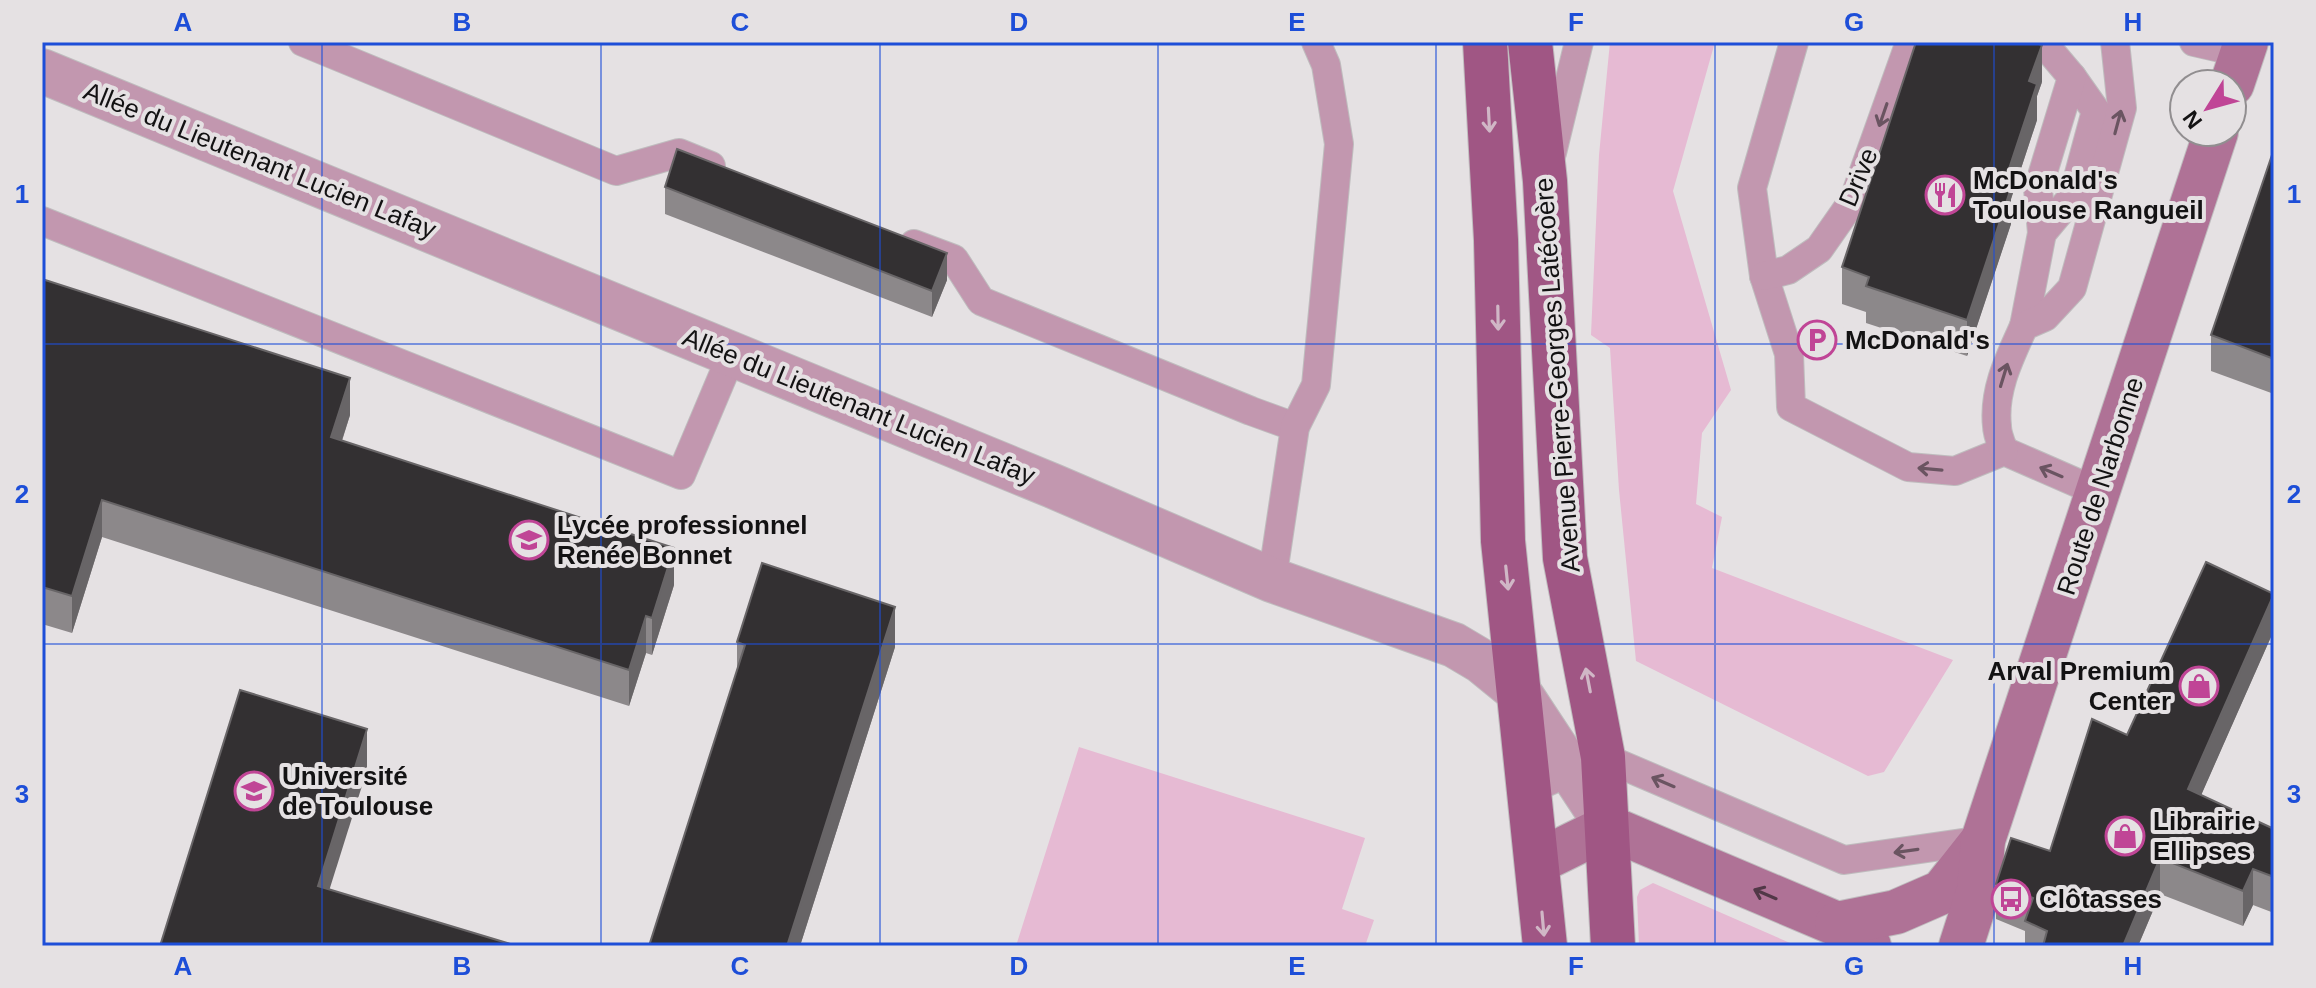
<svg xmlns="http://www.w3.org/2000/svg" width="2316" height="988" font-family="Helvetica,sans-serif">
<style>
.green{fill:#e6bad3}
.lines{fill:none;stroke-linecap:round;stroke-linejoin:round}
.service-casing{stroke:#bfbcbe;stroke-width:30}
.minor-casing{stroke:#bfbcbe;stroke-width:46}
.secondary-casing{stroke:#bfbcbe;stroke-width:46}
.primary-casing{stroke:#bfbcbe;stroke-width:46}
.service{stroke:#c297af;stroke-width:28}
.minor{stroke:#c297af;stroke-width:44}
.secondary{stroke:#af7296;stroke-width:44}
.primary{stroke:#a05684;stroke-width:44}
.wall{fill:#8c888a}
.shaded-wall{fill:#686567}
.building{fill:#333032;stroke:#686567;stroke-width:2}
.oneway{stroke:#6a5461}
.oneway2{stroke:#d0b7c6}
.oneway3{stroke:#513847}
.grid{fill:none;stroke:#1d4ed8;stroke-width:2;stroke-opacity:0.55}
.labels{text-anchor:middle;stroke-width:8;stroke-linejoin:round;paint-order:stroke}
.street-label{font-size:26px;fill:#131213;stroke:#e5e1e3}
.poi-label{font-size:26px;font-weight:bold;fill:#131213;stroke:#e5e1e3;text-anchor:start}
.neatline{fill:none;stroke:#1d4ed8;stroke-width:3}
.grid-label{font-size:26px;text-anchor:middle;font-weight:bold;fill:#1d4ed8}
</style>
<rect width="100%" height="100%" fill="#e5e1e3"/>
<g class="green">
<polygon points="1610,42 1715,42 1673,191 1731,390 1702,433 1696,504 1722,517 1712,568 1953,660 1884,772 1868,776 1636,661 1619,490 1610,348 1591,335 1599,155"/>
<polygon points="1079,747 1365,838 1342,909 1374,920 1365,946 1016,946"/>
<polygon points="1653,883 1797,946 1639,946 1637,897 1640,890"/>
</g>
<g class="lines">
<g class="service-casing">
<g id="service">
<polyline points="303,42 616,171 679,153 711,166"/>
<polyline points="1794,42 1752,188 1764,276 1789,354 1791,407 1908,467 1955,471 2004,451 2098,492"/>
<polyline points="2194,42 2242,53"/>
<polyline points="1552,153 1579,42"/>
<polyline points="42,221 681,475 732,354"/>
<polyline points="2042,233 2073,196 2096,111 2072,77"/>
<polyline points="914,244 954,259 981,301 1251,411 1295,427"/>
<polyline points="1764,276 1788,270 1819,249 1854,199 1910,42"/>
<polyline points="2024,326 2042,233 2038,189 2072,77 2050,51 2031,42"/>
<path d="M2004 451C2001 443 1997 434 1997 426 1993 390 2010 357 2024 326L2045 317 2072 288 2122 108 2115 42"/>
<polyline points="1272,580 1295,427 1316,385 1339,144 1326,65 1316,42"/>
<polyline points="1529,790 1603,757 1844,860 1983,840"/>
</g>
</g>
<g class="minor-casing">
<polyline id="minor" points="42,71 1053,486 1272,580 1454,645 1481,661 1519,692 1608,827"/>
</g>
<g class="secondary-casing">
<g id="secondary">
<polyline points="2232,84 2246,42"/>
<polyline points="1537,862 1608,827 1837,924 1869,946"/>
<polyline points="1837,924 1896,912 1942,892 1983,840"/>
<polyline points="1961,946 1979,890 1983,840 2216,132"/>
</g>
</g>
<g class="primary-casing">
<g id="primary">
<polyline points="1485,42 1496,240 1503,541 1545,946"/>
<polyline points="1530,42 1545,181 1565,558 1603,757 1613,946"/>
</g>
</g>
<use href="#service" class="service"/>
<use href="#minor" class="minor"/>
<use href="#secondary" class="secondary"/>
<use href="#primary" class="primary"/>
</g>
<g class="wall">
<polygon points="2042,82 2037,96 2037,120 2011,199 2011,224 1967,356 1866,323 1866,312 1842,304 1842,267"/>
<polygon points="2274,149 2274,394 2211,371 2211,335"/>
<polygon points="665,187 947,280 932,317 665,214"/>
<polygon points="42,279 350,415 342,441 674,585 652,655 646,653 629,706 102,537 72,633 42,624"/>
<polygon points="2274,630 2201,795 2274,829 2274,913 2253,905 2243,926 2160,894 2138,946 2025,946 2025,931 1996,919 1996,884 2050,851 2127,735"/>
<polygon points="737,642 895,647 800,946 649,946 737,672"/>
</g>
<g class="shaded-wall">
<polygon points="2042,45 2042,82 2037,96 2037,120 2011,199 2011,224 1967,356 1967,320 2006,178 2029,81"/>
<polygon points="947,253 947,280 932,317 932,291"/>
<polygon points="350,378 350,415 331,474 331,437"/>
<polygon points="102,500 102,537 72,633 72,596"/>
<polygon points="674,548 674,585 652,655 652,618"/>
<polygon points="2274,594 2274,630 2188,825 2188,789"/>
<polygon points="895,607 895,647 800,946 787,946"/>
<polygon points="646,616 646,653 629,706 629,670"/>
<polygon points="367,729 367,770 318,926 318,886"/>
<polygon points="2160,858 2160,894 2138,946 2123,946"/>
<polygon points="2253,869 2253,905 2243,926 2243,891"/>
</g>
<g class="building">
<polygon points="1916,42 2032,42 2042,45 2029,81 2037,84 2006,178 2011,188 1967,320 1866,286 1869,277 1842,267"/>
<polygon points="677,149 947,253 932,291 665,187"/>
<polygon points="2274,149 2274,359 2211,335"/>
<polygon points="42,279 350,378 331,437 674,548 652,618 646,616 629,670 102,500 72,596 42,587"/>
<polygon points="2206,562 2274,594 2188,789 2274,829 2274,877 2253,869 2243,891 2160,858 2123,946 2043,946 2047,931 2025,921 2033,898 1996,884 2011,838 2050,851 2092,719 2127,735"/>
<polygon points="762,563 895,607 787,946 649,946 745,645 737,642"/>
<polygon points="240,690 367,729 318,886 517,946 160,946"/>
</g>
<defs><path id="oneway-shaft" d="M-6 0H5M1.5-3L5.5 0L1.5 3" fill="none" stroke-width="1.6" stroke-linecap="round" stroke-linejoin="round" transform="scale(2)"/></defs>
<g class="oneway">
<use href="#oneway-shaft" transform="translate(1883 115) rotate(109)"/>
<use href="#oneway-shaft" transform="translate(2118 122) rotate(-75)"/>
<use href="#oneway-shaft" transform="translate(2004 375) rotate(-73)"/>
<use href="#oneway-shaft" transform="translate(1930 469) rotate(-175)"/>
<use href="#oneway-shaft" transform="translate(2051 472) rotate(-157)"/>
<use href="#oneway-shaft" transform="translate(1663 782) rotate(-157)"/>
<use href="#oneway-shaft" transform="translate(1906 851) rotate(172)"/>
</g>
<g class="oneway2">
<use href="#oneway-shaft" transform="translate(1489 120) rotate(87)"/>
<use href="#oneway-shaft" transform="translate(1498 318) rotate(89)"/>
<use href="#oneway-shaft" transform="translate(1507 578) rotate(84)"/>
<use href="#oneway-shaft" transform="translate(1588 680) rotate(-101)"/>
<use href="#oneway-shaft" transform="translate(1543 924) rotate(85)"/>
</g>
<use class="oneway3" href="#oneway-shaft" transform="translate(1765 894) rotate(-157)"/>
<path class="grid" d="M322 42V946M601 42V946M880 42V946M1158 42V946M1436 42V946M1715 42V946M1994 42V946M42 344H2274M42 644H2274"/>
<defs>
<g id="restaurant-ring" transform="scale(2)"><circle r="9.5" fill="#e5e1e3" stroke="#c04596" stroke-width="1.5"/><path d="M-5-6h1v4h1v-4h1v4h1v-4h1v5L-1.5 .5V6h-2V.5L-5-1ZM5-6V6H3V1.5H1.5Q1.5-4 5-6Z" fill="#c04596"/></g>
<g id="parking-ring" transform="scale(2)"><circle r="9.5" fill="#e5e1e3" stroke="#c04596" stroke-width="1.5"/><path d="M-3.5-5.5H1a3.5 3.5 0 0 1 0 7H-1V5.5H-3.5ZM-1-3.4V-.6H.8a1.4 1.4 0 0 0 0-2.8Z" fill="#c04596"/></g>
<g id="school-ring" transform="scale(2)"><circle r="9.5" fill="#e5e1e3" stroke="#c04596" stroke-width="1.5"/><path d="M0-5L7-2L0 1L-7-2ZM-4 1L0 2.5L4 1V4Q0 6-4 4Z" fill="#c04596"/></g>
<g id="shop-ring" transform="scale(2)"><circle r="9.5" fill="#e5e1e3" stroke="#c04596" stroke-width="1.5"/><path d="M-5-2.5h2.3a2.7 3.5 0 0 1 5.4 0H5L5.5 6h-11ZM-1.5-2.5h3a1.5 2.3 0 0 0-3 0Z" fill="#c04596"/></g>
<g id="university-ring" transform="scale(2)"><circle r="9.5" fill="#e5e1e3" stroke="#c04596" stroke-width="1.5"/><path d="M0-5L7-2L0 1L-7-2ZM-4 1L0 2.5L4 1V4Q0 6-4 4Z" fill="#c04596"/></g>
<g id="bus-ring" transform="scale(2)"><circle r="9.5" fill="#e5e1e3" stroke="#c04596" stroke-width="1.5"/><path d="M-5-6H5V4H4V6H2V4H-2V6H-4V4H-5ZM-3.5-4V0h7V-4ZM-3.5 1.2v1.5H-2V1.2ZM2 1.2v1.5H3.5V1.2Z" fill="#c04596"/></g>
</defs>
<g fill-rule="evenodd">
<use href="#restaurant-ring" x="1945" y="195"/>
<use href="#parking-ring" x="1817" y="340"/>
<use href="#school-ring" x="529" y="540"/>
<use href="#shop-ring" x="2199" y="686"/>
<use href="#university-ring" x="254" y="791"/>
<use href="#shop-ring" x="2125" y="836"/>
<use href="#bus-ring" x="2011" y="899"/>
</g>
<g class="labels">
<g class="street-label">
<text transform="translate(260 160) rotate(22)" y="9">Allée du Lieutenant Lucien Lafay</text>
<text transform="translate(1858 177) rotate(-67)" y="9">Drive</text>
<text transform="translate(1557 375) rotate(-94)" y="9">Avenue Pierre-Georges Latécoère</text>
<text transform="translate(859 406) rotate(22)" y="9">Allée du Lieutenant Lucien Lafay</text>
<text transform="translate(2100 486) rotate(-72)" y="9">Route de Narbonne</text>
</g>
<g class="poi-label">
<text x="1973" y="189">McDonald's<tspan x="1973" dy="30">Toulouse Rangueil</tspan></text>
<text x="1845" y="349">McDonald's</text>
<text x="557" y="534">Lycée professionnel<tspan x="557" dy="30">Renée Bonnet</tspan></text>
<text x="2171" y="680" text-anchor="end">Arval Premium<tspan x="2171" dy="30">Center</tspan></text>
<text x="282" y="785">Université<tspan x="282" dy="30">de Toulouse</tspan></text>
<text x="2153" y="830">Librairie<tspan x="2153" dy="30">Ellipses</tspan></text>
<text x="2039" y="908">Clôtasses</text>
</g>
</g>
<rect width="2316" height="988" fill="none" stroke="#e5e1e3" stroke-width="88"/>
<g transform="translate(2208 108) rotate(233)"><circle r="38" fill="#e5e1e3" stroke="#918e90" stroke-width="2"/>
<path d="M0-6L14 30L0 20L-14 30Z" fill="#c04596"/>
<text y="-12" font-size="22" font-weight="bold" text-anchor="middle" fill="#131213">N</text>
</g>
<rect x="44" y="44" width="2228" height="900" class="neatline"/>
<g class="grid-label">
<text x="183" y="31">A</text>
<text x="462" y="31">B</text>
<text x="740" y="31">C</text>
<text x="1019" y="31">D</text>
<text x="1297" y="31">E</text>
<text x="1576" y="31">F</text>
<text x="1854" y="31">G</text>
<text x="2133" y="31">H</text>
<text x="22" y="203">1</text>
<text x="2294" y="203">1</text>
<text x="22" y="503">2</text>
<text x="2294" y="503">2</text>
<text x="22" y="803">3</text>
<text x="2294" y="803">3</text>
<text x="183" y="975">A</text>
<text x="462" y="975">B</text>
<text x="740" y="975">C</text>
<text x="1019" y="975">D</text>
<text x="1297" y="975">E</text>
<text x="1576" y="975">F</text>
<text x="1854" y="975">G</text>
<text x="2133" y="975">H</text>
</g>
</svg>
